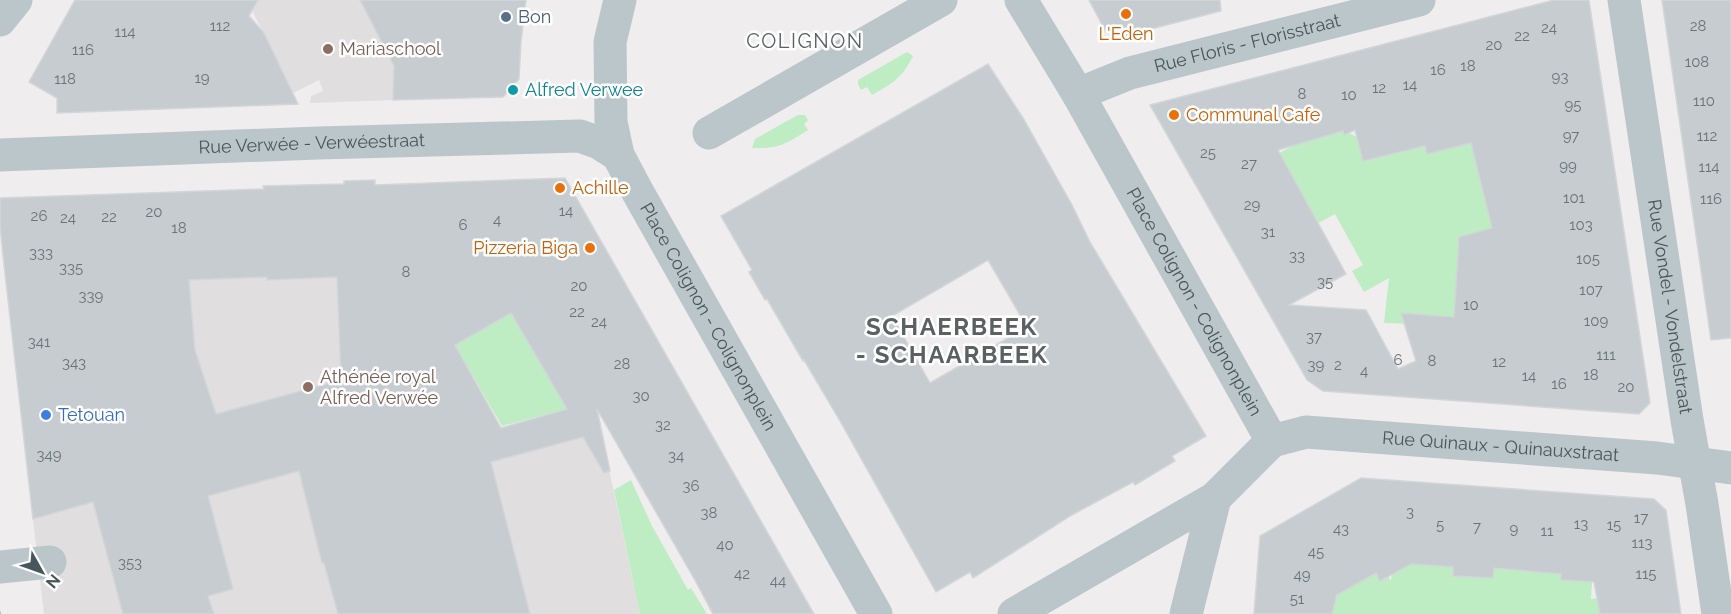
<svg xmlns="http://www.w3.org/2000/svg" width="1731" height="614" font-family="Raleway,sans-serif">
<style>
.education{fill:#e1dedf}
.green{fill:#beecc3}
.building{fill:#c7ccd0;stroke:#d2d6d9;stroke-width:1.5;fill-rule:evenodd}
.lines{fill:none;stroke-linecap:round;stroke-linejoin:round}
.minor{stroke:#bac6ca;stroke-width:33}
.tram{stroke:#b0b5b7;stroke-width:1.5}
.food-dot{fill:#e8710a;stroke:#fff;stroke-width:2}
.service-dot{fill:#5c6f8a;stroke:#fff;stroke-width:2}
.education-dot{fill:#8d6e63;stroke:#fff;stroke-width:2}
.culture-dot{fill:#0f9aa8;stroke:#fff;stroke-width:2}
.shop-dot{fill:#3f7fe0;stroke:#fff;stroke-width:2}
.labels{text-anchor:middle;stroke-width:5;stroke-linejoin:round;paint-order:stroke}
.number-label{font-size:15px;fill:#677478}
.service-label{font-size:18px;fill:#4e5e75;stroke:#fff;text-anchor:start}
.food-label{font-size:18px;fill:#c56008;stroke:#fff;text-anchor:start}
.street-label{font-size:18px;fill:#47565a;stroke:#fff}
.education-label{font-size:18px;fill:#785e54;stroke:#fff;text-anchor:start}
.culture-label{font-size:18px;fill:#0d838f;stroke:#fff;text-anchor:start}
.shop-label{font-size:18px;fill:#366cbe;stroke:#fff;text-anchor:start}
.neighbourhood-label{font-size:20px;letter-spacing:1.5px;fill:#5b6062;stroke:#fff}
.district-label{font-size:24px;font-weight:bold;letter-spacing:1.5px;fill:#5b6062;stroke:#fff}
</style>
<rect width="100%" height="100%" fill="#f0edee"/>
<g class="education">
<polygon points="247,0 360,0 394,66 393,100 310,103 311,96 323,91 319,80 293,93"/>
<polygon points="375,180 375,185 452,340 501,428 591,402 606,455 640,614 214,614 209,597 137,614 44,614 27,469 119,442 182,314 189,280 185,191 263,189 263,186 344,184"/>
</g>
<g class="green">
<path d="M907 52 913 56C902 78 893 83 872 95L867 87 861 90 858 84V80Z"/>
<path d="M798 115H805L808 120 804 124 808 130C786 144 779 149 752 148L755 139Z"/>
<polygon points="1467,125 1484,196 1527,189 1531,220 1459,238 1454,317 1417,324 1384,323 1389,278 1364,292 1352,271 1363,265 1335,214 1311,227 1272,157 1300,142 1343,131 1344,134 1349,133 1359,138 1363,161 1423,139 1427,154 1442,150 1437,132"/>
<polygon points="515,311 531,348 552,384 560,380 577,406 502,426 452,340 490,325"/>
<polygon points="631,480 652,526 688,590 691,588 707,614 640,614 614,490"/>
<polygon points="1393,563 1453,567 1453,576 1493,578 1494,568 1561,574 1561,580 1592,582 1591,599 1597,598 1600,614 1332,614 1338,594 1376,573 1388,576 1391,581"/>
</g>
<g class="building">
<polygon points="75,0 258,0 249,16 264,33 298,104 57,113 57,98 29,82"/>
<polygon points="360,0 526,0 521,42 519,79 503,97 393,100 394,66"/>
<polygon points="1089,0 1220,0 1221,11 1120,37 1106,32"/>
<path d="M1554 0H1589L1650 403 1639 414 1323 391 1307 380 1150 105ZM1355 130 1363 161 1425 146 1427 154 1471 143 1492 228 1459 237 1454 317 1401 313 1416 361 1398 369 1366 310 1289 305 1346 274 1278 150 1343 131 1344 135Z"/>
<polygon points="1662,0 1731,0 1731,338 1711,340"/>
<path d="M988 64 1023 118 1072 205 1090 242 1206 436 1172 456 1175 461 1135 485 1133 482 1070 516 973 578 970 572 936 592 840 421 804 360 803 361 767 299 765 300 749 272 752 270 721 216ZM988 260 1027 327 930 383 892 316Z"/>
<path d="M565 178 814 614H713L696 582 597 409 610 471 604 473 583 437 491 462 530 614H338L324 563H322L299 471 208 496 233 589 208 596 214 614H123L93 502 33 519 4 265 0 225V198L264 189 263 186 344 184V181L375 180V185ZM267 277V280L337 277 341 380 216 414 195 350 189 280ZM511 313 567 409 501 428 455 345Z"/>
<polygon points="1361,478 1654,499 1666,510 1681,614 1600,614 1594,582 1561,580 1561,574 1494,568 1493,578 1453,576 1453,567 1411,564 1380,581 1376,573 1337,595 1332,614 1254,614 1260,536"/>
</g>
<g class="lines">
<g class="minor">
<path id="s1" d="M620 0 610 42 611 122 618 155 636 189 876 614"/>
<path id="s2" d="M1021 0 1078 94 1272 441"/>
<path id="s3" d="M1624 0 1687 420 1702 504 1718 614"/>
<polyline points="0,20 16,0"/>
<path id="s4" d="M1078 94 1130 73 1419 0"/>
<polyline points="709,133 941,0"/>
<path id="s5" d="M0 155 318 143 580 136 599 143 618 155"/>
<polyline points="0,567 50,562"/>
<path id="s6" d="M1014 614 1215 498 1272 441 1306 432 1657 458 1731 468"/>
<polyline points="1186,614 1215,498"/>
</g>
<polyline class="tram" points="0,612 0,614"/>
</g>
<g class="food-dot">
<circle cx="1126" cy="14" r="6"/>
<circle cx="1174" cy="115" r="6"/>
<circle cx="560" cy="188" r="6"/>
<circle cx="590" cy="248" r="6"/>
</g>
<circle class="service-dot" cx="506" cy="17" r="6"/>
<g class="education-dot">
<circle cx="328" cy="49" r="6"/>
<circle cx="308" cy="387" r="6"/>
</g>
<circle class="culture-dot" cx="513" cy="90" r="6"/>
<circle class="shop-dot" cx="46" cy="415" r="6"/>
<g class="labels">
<g class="number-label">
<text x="220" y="31">112</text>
<text x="1698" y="31">28</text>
<text x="1549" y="33">24</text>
<text x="125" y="37">114</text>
<text x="1522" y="41">22</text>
<text x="1494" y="50">20</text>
<text x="83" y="55">116</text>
<text x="1697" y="67">108</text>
<text x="1468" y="71">18</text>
<text x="1438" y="75">16</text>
<text x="1560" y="82">93</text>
<text x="202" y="83">19</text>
<text x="65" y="84">118</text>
<text x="1410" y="90">14</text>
<text x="1379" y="93">12</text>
<text x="1302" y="99">8</text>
<text x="1349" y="100">10</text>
<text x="1704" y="106">110</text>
<text x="1573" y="110">95</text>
<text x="1571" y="141">97</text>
<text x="1707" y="141">112</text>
<text x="1208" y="158">25</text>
<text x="1249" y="169">27</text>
<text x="1568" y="171">99</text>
<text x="1709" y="172">114</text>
<text x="1574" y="203">101</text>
<text x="1711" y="204">116</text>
<text x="1252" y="210">29</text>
<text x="566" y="216">14</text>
<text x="154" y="217">20</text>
<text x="39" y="221">26</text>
<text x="109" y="222">22</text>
<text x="68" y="223">24</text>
<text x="497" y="225">4</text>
<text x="463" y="230">6</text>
<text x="1581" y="230">103</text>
<text x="179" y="233">18</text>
<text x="1268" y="237">31</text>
<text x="41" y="258">333</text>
<text x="1297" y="261">33</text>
<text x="1588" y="264">105</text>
<text x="71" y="273">335</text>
<text x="406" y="277">8</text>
<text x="1325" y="287">35</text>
<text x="579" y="291">20</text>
<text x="1591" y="295">107</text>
<text x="91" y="301">339</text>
<text x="1471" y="310">10</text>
<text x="577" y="317">22</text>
<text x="1596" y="326">109</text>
<text x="599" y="327">24</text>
<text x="1314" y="342">37</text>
<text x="39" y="347">341</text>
<text x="1606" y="360">111</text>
<text x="1398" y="365">6</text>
<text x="1432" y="366">8</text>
<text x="1499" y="367">12</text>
<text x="74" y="368">343</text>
<text x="622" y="369">28</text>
<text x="1316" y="370">39</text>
<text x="1338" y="370">2</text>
<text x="1364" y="376">4</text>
<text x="1591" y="380">18</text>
<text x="1529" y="381">14</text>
<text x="1559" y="389">16</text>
<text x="1626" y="392">20</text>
<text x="641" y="401">30</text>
<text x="663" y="430">32</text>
<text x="49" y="460">349</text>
<text x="676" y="461">34</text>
<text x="691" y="491">36</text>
<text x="1410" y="517">3</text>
<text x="709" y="518">38</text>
<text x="1641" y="523">17</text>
<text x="1581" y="529">13</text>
<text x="1440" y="530">5</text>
<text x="1614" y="530">15</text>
<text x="1477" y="532">7</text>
<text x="1341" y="534">43</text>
<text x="1514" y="534">9</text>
<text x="1547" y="536">11</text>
<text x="1642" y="548">113</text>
<text x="725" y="550">40</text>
<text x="1316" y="557">45</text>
<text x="130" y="568">353</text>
<text x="742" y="579">42</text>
<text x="1646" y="579">115</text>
<text x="1302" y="580">49</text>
<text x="778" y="586">44</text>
<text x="1297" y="604">51</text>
</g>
<g class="service-label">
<text x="518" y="23">Bon</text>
</g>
<g class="food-label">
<text x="1126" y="40" text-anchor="middle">L'Eden</text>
<text x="1186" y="121">Communal Cafe</text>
<text x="572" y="194">Achille</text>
<text x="578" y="254" text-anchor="end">Pizzeria Biga</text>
</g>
<g class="street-label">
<text dy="6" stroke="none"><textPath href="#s4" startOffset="177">Rue Floris - Florisstraat</textPath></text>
<text dy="6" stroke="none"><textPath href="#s5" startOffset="312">Rue Verwée - Verwéestraat</textPath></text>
<text dy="6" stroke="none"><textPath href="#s2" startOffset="348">Place Colignon - Colignonplein</textPath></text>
<text dy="6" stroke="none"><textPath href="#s3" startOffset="310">Rue Vondel - Vondelstraat</textPath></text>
<text dy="6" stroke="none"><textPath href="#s1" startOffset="342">Place Colignon - Colignonplein</textPath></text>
<text dy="6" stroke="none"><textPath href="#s6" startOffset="543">Rue Quinaux - Quinauxstraat</textPath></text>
</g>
<g class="education-label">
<text x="340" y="55">Mariaschool</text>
<text x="320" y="383">Athénée royal<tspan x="320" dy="21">Alfred Verwée</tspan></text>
</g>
<g class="culture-label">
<text x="525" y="96">Alfred Verwee</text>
</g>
<g class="shop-label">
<text x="58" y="421">Tetouan</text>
</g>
<g class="neighbourhood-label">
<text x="805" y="48">COLIGNON</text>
</g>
<g class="district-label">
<text x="952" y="335">SCHAERBEEK<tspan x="952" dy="28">- SCHAARBEEK</tspan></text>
</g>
</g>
<g transform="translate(42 572) rotate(130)" stroke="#ffffff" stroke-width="4.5" paint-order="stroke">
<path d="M0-4.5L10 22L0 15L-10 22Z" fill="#47565a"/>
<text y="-9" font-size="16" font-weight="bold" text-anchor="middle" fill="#47565a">N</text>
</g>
</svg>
